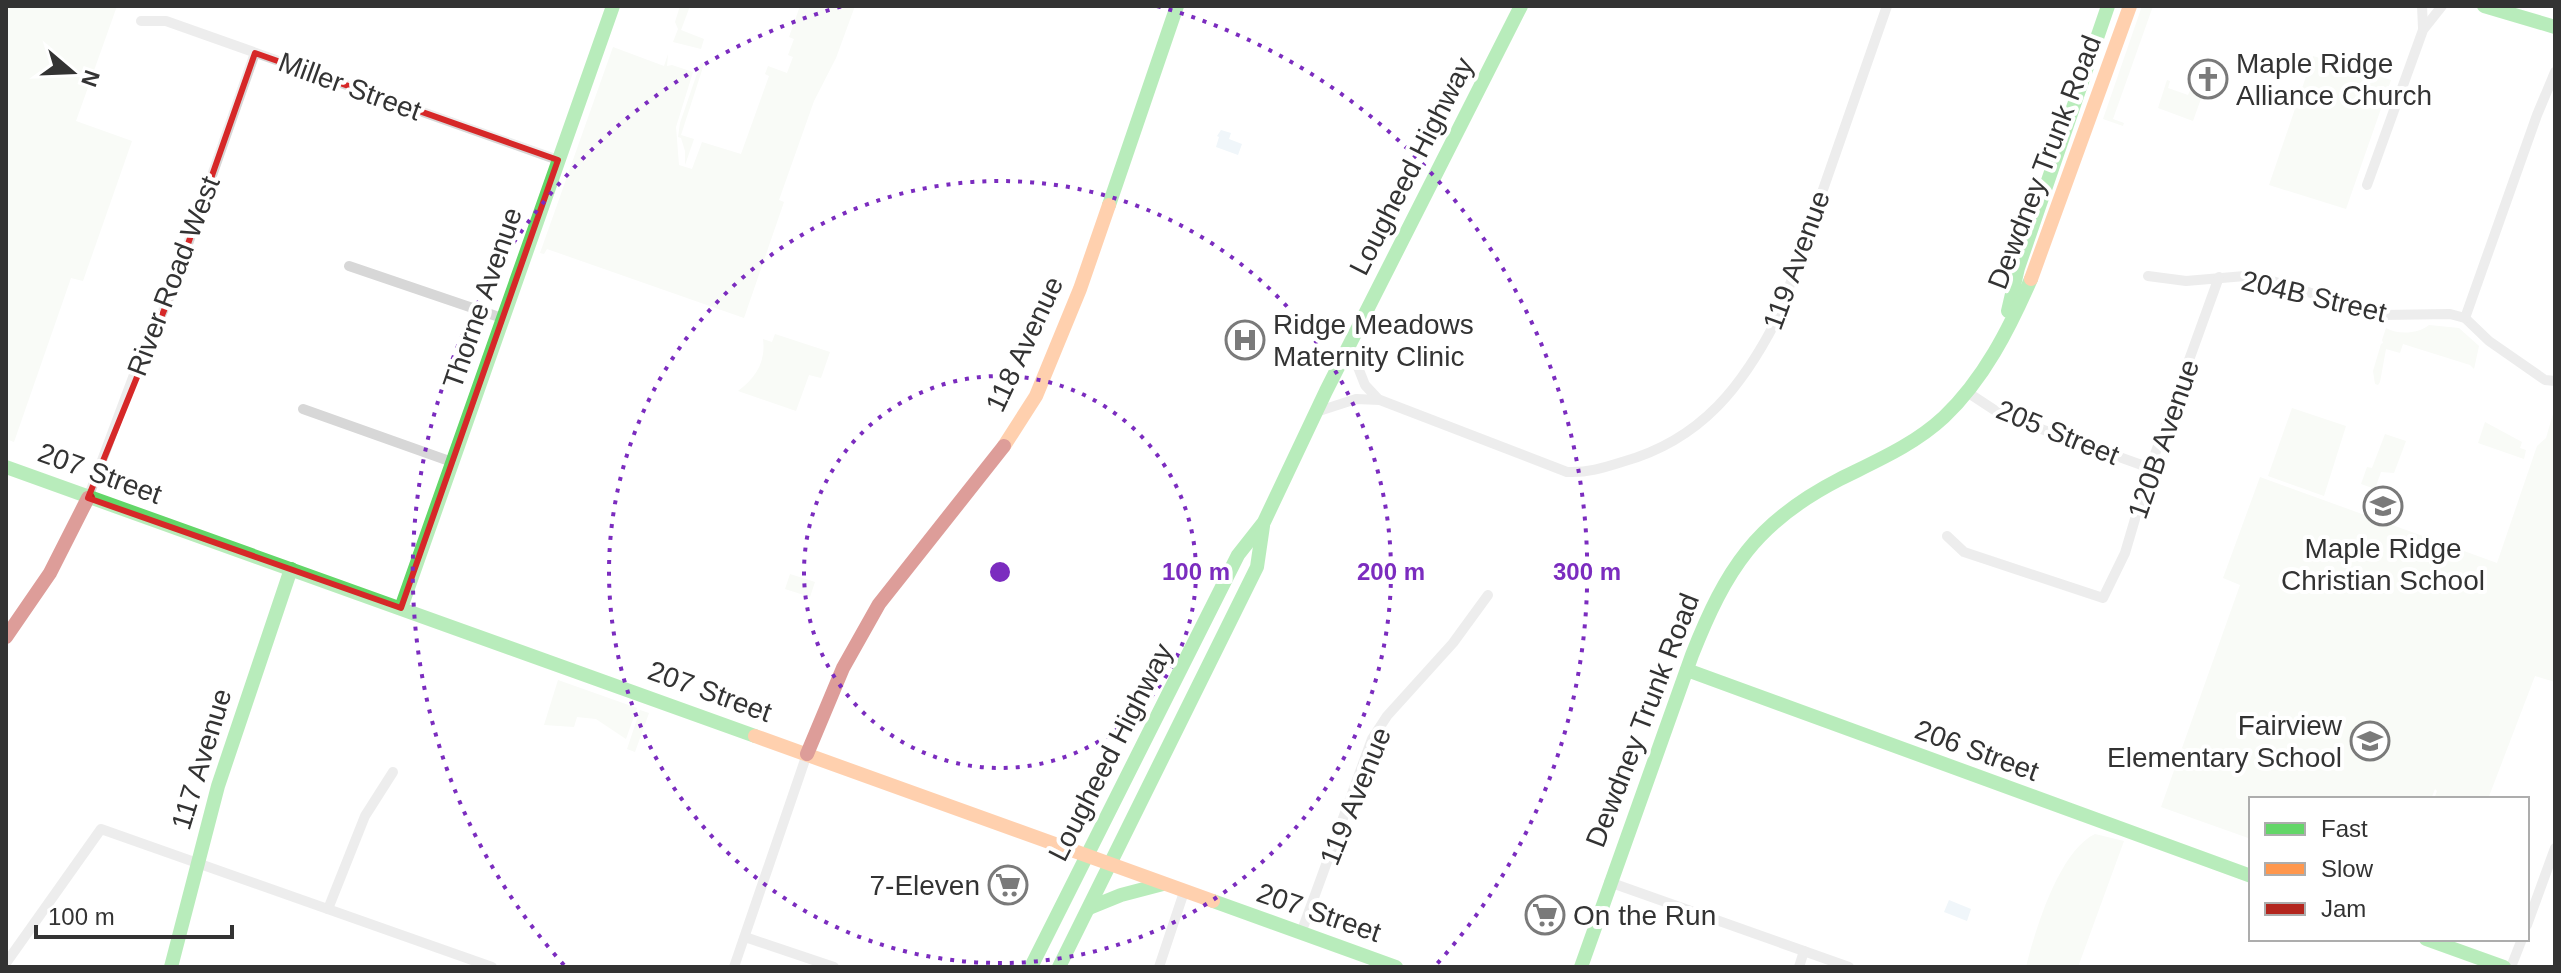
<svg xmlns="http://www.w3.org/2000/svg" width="2561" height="973" font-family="Helvetica,sans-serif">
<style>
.green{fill:#f1f5ed}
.water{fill:#ddebf3}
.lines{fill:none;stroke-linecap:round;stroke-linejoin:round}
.street{stroke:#d7d7d7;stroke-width:10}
.fast{stroke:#63d668;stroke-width:14}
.slow{stroke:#ff974d;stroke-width:14}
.jam{stroke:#b3261e;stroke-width:14}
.marked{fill:none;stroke:#d62828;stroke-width:6;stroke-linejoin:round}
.ring{fill:none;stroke:#7b2cbf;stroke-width:4;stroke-dasharray:4 8}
.labels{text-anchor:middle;stroke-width:8;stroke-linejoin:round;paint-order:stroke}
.poi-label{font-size:28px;fill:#333;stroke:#fff;text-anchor:start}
.street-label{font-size:28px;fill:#333;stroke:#fff}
.centre{fill:#7b2cbf;stroke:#fff;stroke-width:4}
.ring-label{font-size:24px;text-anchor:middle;font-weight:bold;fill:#7b2cbf;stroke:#fff;stroke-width:8;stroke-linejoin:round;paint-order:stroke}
</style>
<rect width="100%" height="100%" fill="#fff"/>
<g class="green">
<polygon points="6,6 117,6 76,121 132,141 83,281 71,278 14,442 6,439"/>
<polygon points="680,6 690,6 681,30 704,39 701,49 673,42 678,29 675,22"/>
<polygon points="800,6 855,6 836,58 814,101 779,200 784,202 744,318 547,249 544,254 540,253 613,47 664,66 668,54 667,66 672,65 693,72 676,127 679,165 692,169 702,142 741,154 769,76 765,74 768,66 787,73 793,57 788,55 794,39 789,37"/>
<polygon points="2142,6 2153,6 2113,119 2124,123 2123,126 2103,119"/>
<polygon points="2313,56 2391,80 2346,209 2269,185"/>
<polygon points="701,62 704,64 681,135 694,139 685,165 685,151 681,138 678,137 680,123"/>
<polygon points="2167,80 2170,81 2168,88 2188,95 2191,88 2203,93 2193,121 2158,108"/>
<path d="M2429 325 2459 328 2479 346 2474 369 2470 365 2403 344 2400 353 2386 349 2380 382 2378 385 2375 384 2373 371 2381 344 2383 343 2382 340 2386 328C2398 335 2418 334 2429 325Z"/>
<path d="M775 334 830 352 821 378 809 375 796 411 738 391C756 378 766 362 763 339L772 342Z"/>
<polygon points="2555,407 2555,682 2535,676 2488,799 2434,799 2437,791 2435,789 2431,799 2251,799 2251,839 2161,807 2240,585 2223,578 2260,477 2497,563 2537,446 2546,438"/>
<polygon points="2292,408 2346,426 2324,496 2268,476"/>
<polygon points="2485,422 2522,442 2520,448 2526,450 2524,459 2478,443"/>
<polygon points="2385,434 2406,441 2394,473 2381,472 2375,489 2361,484 2367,467 2372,468"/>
<polygon points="790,574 815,582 810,597 785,589"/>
<polygon points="558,680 637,708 626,739 596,719 577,717 574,727 544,725"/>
<polygon points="640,710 649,713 635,752 627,749"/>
<path d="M2095 834 2124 841 2078 967H2026C2035 930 2059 851 2095 834Z"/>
</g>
<g class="water">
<polygon points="1221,130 1231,133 1229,139 1242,144 1238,155 1216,147 1219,137 1217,136"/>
<polygon points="1949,900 1971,909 1967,921 1944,912"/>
</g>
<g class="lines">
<g class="street">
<polyline points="2422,6 2423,28"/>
<polyline points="141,21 166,21 558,160"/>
<polyline points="2367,185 2423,30 2442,6"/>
<polyline points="349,266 502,318"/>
<polyline points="2148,276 2186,281 2245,276 2269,280 2382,315 2450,314 2465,318 2489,341 2545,380 2555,381"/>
<polyline points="2465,318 2537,115 2555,72"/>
<polyline points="1350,347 1365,385 1378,399"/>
<polyline points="1967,392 2002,415 2150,468"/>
<polyline points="303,409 452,462"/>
<path d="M1319 411 1356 399 1380 400 1567 472C1587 473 1603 468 1622 462 1702 440 1744 385 1780 313L1887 6"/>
<polyline points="88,498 135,372 169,298 255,53"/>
<polyline points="1947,536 1964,552 2103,598 2125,553 2150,468 2219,277"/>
<polyline points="1609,882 1849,967"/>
<polyline points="328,909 365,816 393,772"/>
<polyline points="2527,925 2555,848"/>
<polyline points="1301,933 1372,739 1387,716 1453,643 1488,595"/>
<polyline points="745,937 834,967"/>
<polyline points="6,963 101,829 492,967"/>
<polyline points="734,967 807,754"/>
<polyline points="1159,967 1184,892"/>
<polyline points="1799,967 1804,951"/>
<polyline points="2511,967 2522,939"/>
</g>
<g class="fast">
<polyline points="2484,6 2555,27"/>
<polyline points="1109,205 1177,6"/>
<polyline points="2008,311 2018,268 2108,6"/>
<polyline points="6,467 755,736"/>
<polyline points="401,608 613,6"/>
<polyline points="1687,670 2251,876"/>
<polyline points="1213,901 1396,967"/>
<polyline points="1089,908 1121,895 1163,884"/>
<polyline points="2426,939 2504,967"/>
<polyline points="171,967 218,786 291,569"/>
<polyline points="1031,967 1238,555 1264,522 1326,391 1521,6"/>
<polyline points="1059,967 1257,567 1263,526"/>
<path d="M1581 967 1692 655C1726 569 1756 522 1840 479 1876 461 1914 445 1944 417 1984 379 2009 329 2031 279"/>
</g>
<g class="slow">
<polyline points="2031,279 2130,6"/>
<polyline points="1004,446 1036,396 1080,289 1109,205"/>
<polyline points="755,736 1213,901"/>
</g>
<g class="jam">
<polyline points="6,637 50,573 88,498"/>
<polyline points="807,754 843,668 879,604 1004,446"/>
</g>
</g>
<path d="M0 0H2561V973H0ZM255 53 558 160 401 608 88 498 169 298Z" fill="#fff" fill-opacity=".55" fill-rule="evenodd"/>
<path class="marked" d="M255 53 558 160 401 608 88 498 169 298Z"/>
<g class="ring">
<circle cx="1000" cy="572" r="196"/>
<circle cx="1000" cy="572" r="391"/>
<path d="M564 965A587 587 0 0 1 843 6M1157 6A587 587 0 0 1 1436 965"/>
</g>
<defs>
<g id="church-ring" transform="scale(2)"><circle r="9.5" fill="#fff" stroke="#7a7a7a" stroke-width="1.5"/><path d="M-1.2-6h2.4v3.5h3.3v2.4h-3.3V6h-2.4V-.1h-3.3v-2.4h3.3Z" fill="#7a7a7a"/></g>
<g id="hospital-ring" transform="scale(2)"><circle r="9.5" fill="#fff" stroke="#7a7a7a" stroke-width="1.5"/><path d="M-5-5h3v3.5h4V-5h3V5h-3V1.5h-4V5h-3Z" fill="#7a7a7a"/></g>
<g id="school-ring" transform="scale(2)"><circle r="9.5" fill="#fff" stroke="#7a7a7a" stroke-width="1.5"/><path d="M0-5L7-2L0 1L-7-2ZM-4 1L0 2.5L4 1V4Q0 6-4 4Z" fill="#7a7a7a"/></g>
<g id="supermarket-ring" transform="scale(2)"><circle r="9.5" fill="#fff" stroke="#7a7a7a" stroke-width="1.5"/><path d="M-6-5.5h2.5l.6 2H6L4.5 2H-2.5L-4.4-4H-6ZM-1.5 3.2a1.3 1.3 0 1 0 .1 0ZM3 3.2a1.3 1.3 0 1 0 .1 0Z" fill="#7a7a7a"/></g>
</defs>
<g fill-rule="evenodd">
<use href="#church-ring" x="2208" y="79"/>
<use href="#hospital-ring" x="1245" y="340"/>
<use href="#school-ring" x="2383" y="506"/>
<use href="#school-ring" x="2370" y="741"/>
<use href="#supermarket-ring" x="1008" y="885"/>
<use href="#supermarket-ring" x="1545" y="915"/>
</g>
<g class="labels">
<g class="poi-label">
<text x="2236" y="73">Maple Ridge<tspan x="2236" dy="32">Alliance Church</tspan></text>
<text x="1273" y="334">Ridge Meadows<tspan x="1273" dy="32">Maternity Clinic</tspan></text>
<text x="2383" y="558" text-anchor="middle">Maple Ridge<tspan x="2383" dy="32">Christian School</tspan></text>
<text x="2342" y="735" text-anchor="end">Fairview<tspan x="2342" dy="32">Elementary School</tspan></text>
<text x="980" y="895" text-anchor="end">7-Eleven</text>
<text x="1573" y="925">On the Run</text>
</g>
<g class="street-label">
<text transform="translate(350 86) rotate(20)" y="10">Miller Street</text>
<text transform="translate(2044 162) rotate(-69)" y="10">Dewdney Trunk Road</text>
<text transform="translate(1411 166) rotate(-63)" y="10">Lougheed Highway</text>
<text transform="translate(1796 260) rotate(-70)" y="10">119 Avenue</text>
<text transform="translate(173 276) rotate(-69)" y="10">River Road West</text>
<text transform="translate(2314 296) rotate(13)" y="10">204B Street</text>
<text transform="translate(482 298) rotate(-71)" y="10">Thorne Avenue</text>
<text transform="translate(1024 344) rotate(-65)" y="10">118 Avenue</text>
<text transform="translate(2058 432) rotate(22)" y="10">205 Street</text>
<text transform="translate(2163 439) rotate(-71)" y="10">120B Avenue</text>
<text transform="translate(100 473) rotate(20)" y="10">207 Street</text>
<text transform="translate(710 691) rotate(20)" y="10">207 Street</text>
<text transform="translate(1642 720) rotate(-69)" y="10">Dewdney Trunk Road</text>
<text transform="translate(1977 750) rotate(20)" y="10">206 Street</text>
<text transform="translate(1110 752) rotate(-63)" y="10">Lougheed Highway</text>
<text transform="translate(201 759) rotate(-73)" y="10">117 Avenue</text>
<text transform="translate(1355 796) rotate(-68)" y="10">119 Avenue</text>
<text transform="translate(1319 912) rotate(19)" y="10">207 Street</text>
</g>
</g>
<circle cx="1000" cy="572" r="12" class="centre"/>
<g class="ring-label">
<text x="1196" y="580">100 m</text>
<text x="1391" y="580">200 m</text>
<text x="1587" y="580">300 m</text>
</g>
<rect width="2561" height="973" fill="none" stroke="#333333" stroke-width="16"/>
<rect x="2249" y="797" width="280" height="144" fill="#ffffff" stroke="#adadad" stroke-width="2"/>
<rect x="2265" y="823" width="40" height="12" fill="#63d668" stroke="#adadad" stroke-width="2"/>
<text x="2321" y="837" font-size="24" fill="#333333">Fast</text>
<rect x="2265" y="863" width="40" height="12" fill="#ff974d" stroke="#adadad" stroke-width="2"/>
<text x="2321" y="877" font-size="24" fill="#333333">Slow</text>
<rect x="2265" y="903" width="40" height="12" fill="#b3261e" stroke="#adadad" stroke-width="2"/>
<text x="2321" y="917" font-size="24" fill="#333333">Jam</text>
<g transform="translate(72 72) rotate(109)" stroke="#ffffff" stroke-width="6" paint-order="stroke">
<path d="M0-6L14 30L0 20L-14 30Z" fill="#333333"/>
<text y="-12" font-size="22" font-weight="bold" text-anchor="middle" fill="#333333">N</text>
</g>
<path d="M36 925v12h196v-12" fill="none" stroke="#333333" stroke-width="4"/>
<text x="48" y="925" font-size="24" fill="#333333" stroke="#ffffff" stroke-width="6" paint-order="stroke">100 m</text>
</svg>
